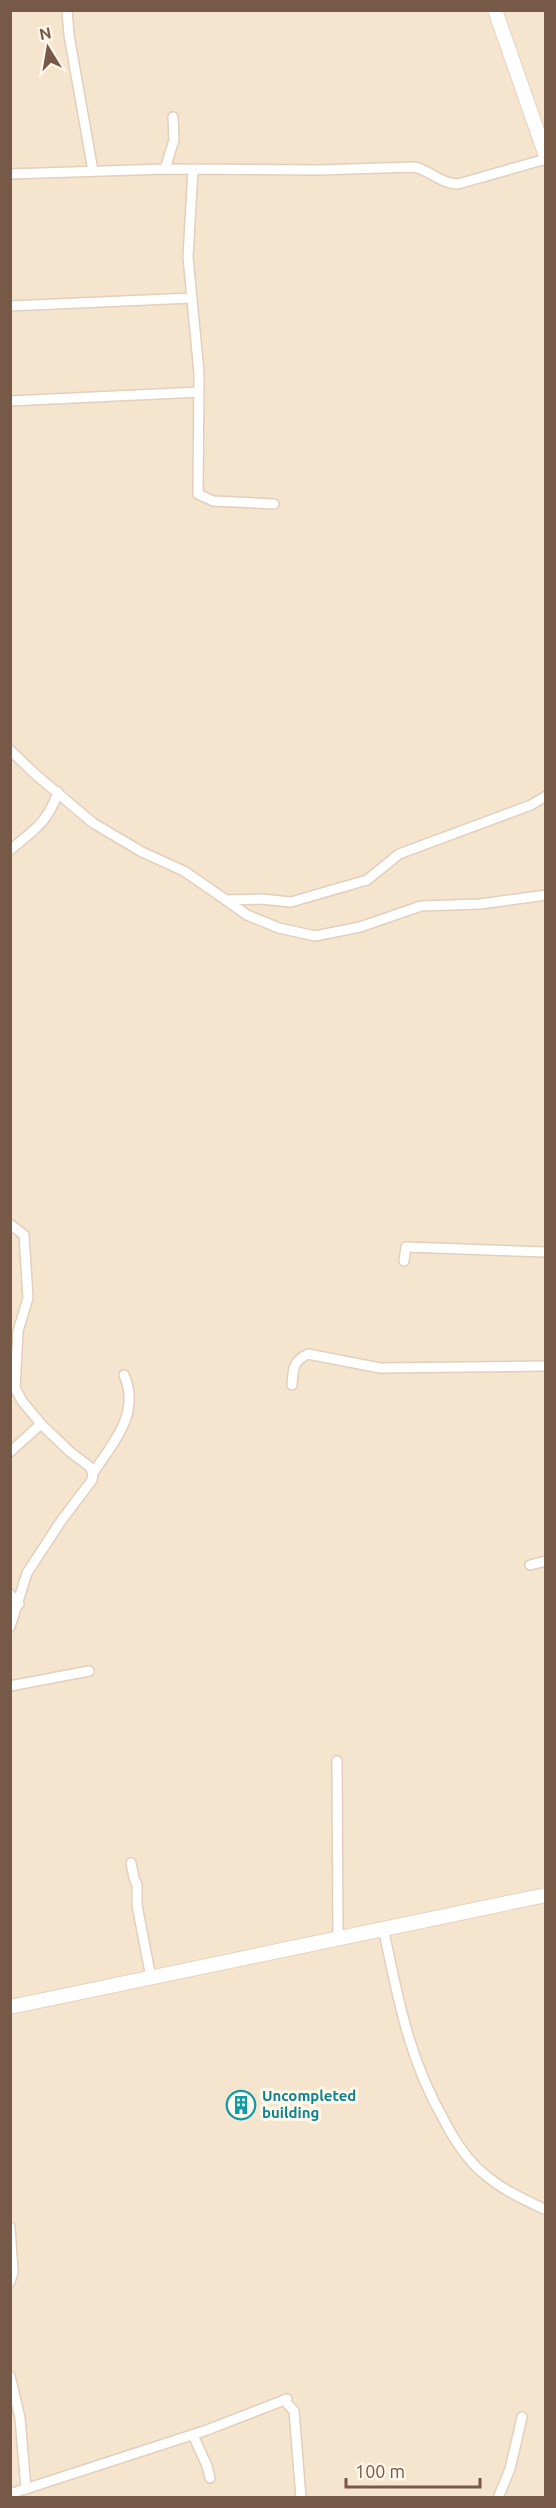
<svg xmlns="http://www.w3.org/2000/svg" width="556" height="2508" font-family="Ubuntu,sans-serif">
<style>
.residential{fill:#f5e5cf}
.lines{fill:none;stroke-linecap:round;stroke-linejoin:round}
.street-casing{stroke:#e2cfbc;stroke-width:12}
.secondary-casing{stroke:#ead2bc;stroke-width:16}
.street{stroke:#fff;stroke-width:9}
.secondary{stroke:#fff;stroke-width:14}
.labels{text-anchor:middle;stroke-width:6;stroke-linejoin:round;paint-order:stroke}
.culture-label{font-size:15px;font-weight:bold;fill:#0d838f;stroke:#fff7e9;text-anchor:start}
</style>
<rect width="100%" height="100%" fill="#fdf3e1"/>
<rect class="residential" x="11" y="11" width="534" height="2486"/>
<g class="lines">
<g class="street-casing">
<g id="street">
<polyline points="67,10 69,35 93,171"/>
<polyline points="165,169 174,140 173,117"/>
<polyline points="193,170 188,257 199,373 198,494 213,501 274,504"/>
<path d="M10 174 165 169 318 170 414 167C430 170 441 184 458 184L546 159"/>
<polyline points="10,306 191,298"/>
<polyline points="10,401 199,392"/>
<polyline points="10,750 35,774 93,823 142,852 184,871 226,900 261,899 291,902 367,880 399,854 531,805 546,796"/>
<path d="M10 850C34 830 48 822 58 792"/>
<polyline points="226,900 247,915 279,928 315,936 360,927 421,906 480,904 546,895"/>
<polyline points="10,1224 24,1235 28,1298 18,1331 15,1388 22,1401 41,1424 69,1451 90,1467 93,1473 92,1480 61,1521 27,1573 10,1627"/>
<polyline points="404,1261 406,1247 546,1252"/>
<path d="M292 1385C293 1369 293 1361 308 1354L380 1368 546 1366"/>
<polyline points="10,1452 41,1424"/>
<path d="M93 1473C113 1443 141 1413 124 1375"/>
<polyline points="530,1565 546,1561"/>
<polyline points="10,1594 19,1604"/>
<polyline points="10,1686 89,1671"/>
<polyline points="337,1761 338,1939"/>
<polyline points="131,1863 134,1878 137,1885 137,1905 151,1978"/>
<path d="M383 1927C398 1998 408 2058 445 2122 455 2141 466 2159 483 2173 501 2189 523 2199 546 2210"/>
<polyline points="10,2227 13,2272 10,2282"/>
<polyline points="10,2376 20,2418 26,2489"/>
<polyline points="284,2400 294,2411 301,2498"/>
<polyline points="193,2435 207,2466 210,2478"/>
<polyline points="10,2494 207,2430 287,2399"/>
<polyline points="498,2498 510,2469 522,2417"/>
</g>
</g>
<g class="secondary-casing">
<g id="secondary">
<polyline points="495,10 546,156"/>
<polyline points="10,2007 546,1895"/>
</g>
</g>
<use href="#street" class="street"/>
<use href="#secondary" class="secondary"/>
</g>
<defs>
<g id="building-ring" transform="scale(1.5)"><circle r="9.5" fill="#fff7e9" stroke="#0f9aa8" stroke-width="1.5"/><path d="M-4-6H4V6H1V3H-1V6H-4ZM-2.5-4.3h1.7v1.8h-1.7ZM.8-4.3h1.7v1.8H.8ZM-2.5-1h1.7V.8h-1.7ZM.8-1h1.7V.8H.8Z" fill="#0f9aa8"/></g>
</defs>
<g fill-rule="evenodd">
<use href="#building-ring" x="241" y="2105"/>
</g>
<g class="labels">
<g class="culture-label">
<text x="262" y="2101">Uncompleted<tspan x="262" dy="17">building</tspan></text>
</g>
</g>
<rect width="556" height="2508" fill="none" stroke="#765946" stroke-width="24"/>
<g transform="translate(48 48) rotate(349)" stroke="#fff7e9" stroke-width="4.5" paint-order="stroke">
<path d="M0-4.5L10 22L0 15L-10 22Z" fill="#765946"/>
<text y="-9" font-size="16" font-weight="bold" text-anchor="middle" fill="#765946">N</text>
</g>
<path d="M346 2478v9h134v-9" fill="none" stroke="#765946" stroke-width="3"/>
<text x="355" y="2478" font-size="18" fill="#765946" stroke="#fff7e9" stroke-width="4.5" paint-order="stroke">100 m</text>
</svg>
